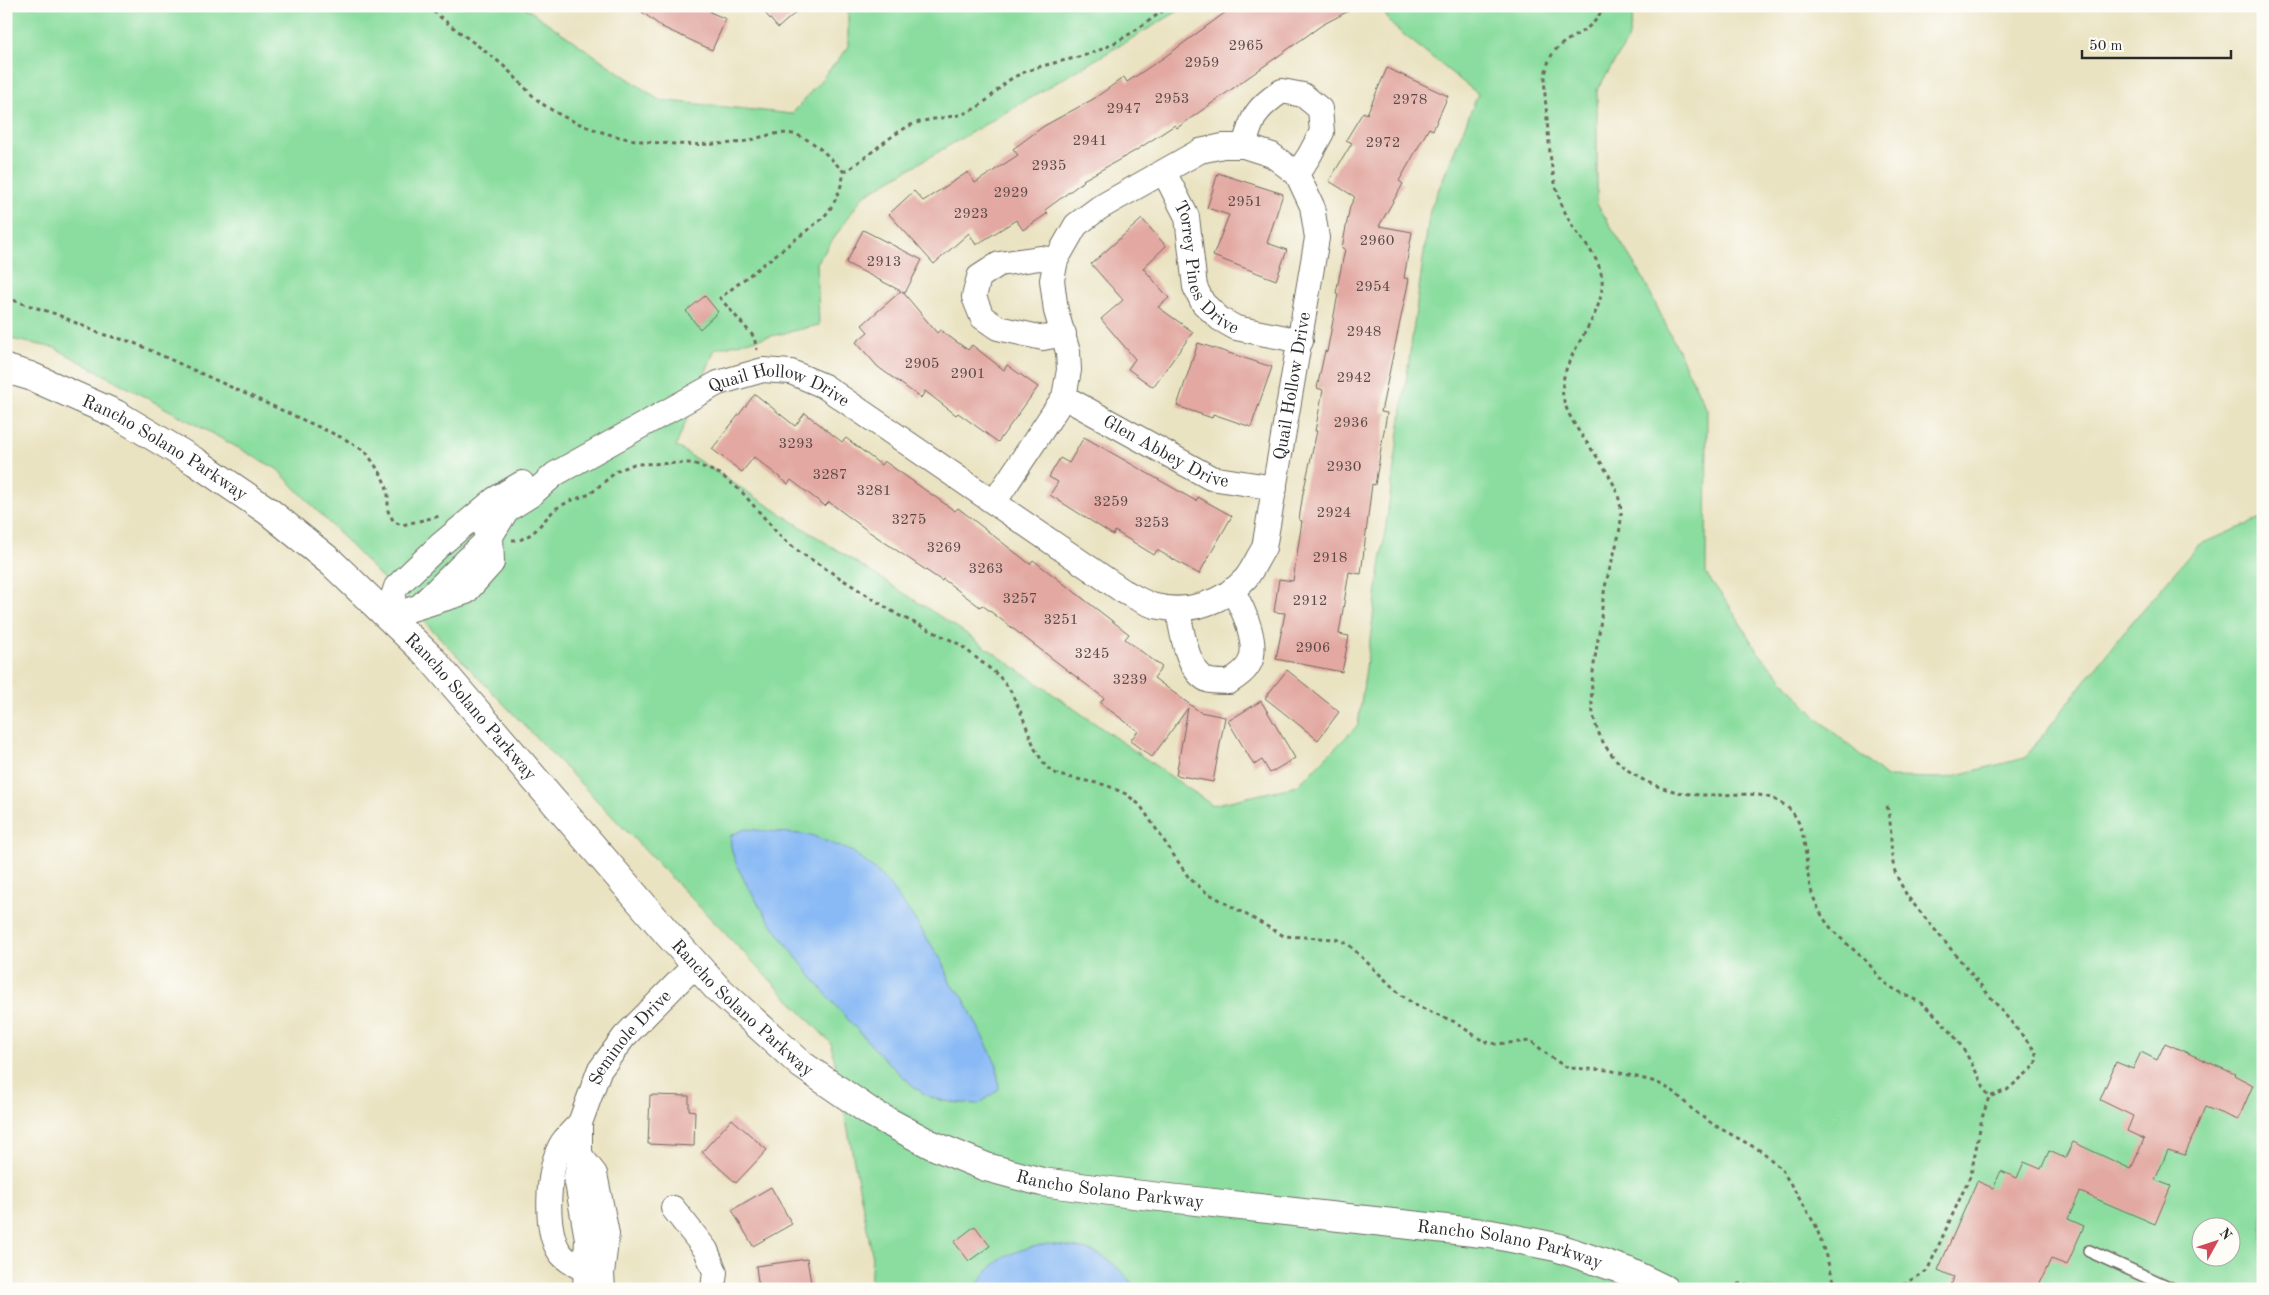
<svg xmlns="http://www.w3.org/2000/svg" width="2269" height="1295" font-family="'Old Standard TT',serif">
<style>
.green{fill:#8add9f;stroke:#5a8465;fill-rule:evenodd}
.water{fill:#89baf5;stroke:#5a7290}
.building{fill:#e2a8a1}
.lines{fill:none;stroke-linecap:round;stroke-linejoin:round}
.service-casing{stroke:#6e6b60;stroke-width:14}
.minor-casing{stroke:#6e6b60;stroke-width:26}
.tertiary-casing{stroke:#6e6b60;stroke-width:30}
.path{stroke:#6e6b60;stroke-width:3;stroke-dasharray:4 4;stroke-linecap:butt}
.service{stroke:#fff;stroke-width:11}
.minor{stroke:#fff;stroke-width:24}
.tertiary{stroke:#fff;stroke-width:28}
.labels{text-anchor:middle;stroke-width:5;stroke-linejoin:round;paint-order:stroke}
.number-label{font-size:15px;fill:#594a48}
.street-label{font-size:18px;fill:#2b2b2b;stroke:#fdfcf7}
</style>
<rect width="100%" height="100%" fill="#fdfcf7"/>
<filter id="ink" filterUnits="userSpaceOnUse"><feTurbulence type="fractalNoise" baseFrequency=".02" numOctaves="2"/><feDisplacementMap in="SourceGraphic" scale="10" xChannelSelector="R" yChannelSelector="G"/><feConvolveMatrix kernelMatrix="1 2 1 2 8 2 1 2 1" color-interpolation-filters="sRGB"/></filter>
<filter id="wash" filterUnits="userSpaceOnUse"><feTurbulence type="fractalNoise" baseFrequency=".0096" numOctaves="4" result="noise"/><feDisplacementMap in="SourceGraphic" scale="20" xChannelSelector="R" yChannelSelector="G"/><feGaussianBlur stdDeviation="1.12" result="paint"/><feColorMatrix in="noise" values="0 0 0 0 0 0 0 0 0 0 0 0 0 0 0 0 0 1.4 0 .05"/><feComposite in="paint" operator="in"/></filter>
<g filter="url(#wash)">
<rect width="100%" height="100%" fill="#eae3c2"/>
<path class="green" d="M6 6H523L659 100 792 114 848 48V6H1187L863 196 817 263 819 325 715 349 676 446 961 630 1212 805 1297 786 1358 725 1430 210 1478 94 1393 26 1379 6H1635L1628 40 1597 90V204L1643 278 1707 410 1706 574 1729 605 1757 651 1816 717 1886 777 1945 778 2025 758 2122 634 2198 545 2263 518V1289H870L872 1254 831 1043 277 469 55 348 6 338ZM2202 1228H2232V1258H2202Z"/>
<g class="water">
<path d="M745 829 811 835 853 852 881 875 909 911 944 964 951 985 962 995 997 1065 999 1089 979 1104C961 1103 938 1103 923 1093 882 1067 719 880 731 835Z"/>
<path d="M1048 1244C1096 1250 1104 1250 1137 1289H976C991 1258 1016 1249 1048 1244Z"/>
</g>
<g id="blocks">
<g class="building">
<polygon points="634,6 712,6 710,12 726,19 712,50 662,27"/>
<polygon points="759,6 803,6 778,28"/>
<polygon points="1234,6 1358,6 1322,25 1177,128 1175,125 1135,151 1083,180 1084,181 1045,210 1048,213 1023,230 1016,220 976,245 969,233 934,264 889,214 914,191 923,201 968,172 975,183 1018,155 1013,149 1044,126 1095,98 1124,77 1127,82 1166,56"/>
<polygon points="1387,68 1448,96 1433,130 1429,128 1399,181 1403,184 1379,226 1412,232 1404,278 1409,279 1381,412 1387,413 1375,485 1372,484 1361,574 1349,572 1339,634 1349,636 1342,672 1276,659 1285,613 1274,612 1279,579 1293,581 1302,521 1299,520 1303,493 1317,431 1315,431 1323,390 1317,388 1325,351 1327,352 1338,294 1336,293 1345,249 1342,248 1350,206 1355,197 1329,181 1352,143 1346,140 1363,112 1367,114"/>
<polygon points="1218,173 1283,194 1267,243 1287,250 1276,280 1213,256 1229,215 1207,208"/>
<polygon points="1142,219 1166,246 1143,268 1169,298 1158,307 1193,332 1153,387 1128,369 1135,359 1101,319 1123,300 1091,264"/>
<polygon points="863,230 922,260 905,293 902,291 937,333 940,330 968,350 972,345 1004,370 1007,365 1038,387 998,442 958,413 956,415 925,391 921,398 878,367 856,342 868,332 862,325 901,291 846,263"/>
<polygon points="705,296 718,312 700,329 686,311"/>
<polygon points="1198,343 1272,367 1251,427 1213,414 1212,418 1177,406"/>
<polygon points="755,394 795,426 805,413 842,442 846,438 881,465 884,461 955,511 958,508 1030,564 1033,560 1129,634 1125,639 1162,667 1154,678 1200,712 1225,717 1213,782 1176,775 1188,708 1152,757 1130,741 1138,731 1100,703 1104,698 982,605 980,607 943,579 942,581 868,531 829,502 825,506 791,480 788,484 754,457 742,472 712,449"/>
<polygon points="1084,437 1196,501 1198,497 1232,516 1199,574 1157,550 1154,555 1115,531 1113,535 1050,495 1058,482 1049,477 1060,458 1069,463"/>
<polygon points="1287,670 1339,712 1318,740 1265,698"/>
<polygon points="1261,701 1295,758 1270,773 1262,760 1254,765 1228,721"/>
<polygon points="2165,1043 2235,1074 2234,1075 2253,1085 2238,1120 2205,1107 2185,1155 2168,1150 2155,1180 2171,1186 2155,1224 2080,1192 2068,1219 2084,1226 2067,1265 2051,1259 2037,1289 1950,1289 1954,1277 1938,1270 1977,1181 1993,1188 2001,1171 2017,1178 2024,1162 2041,1169 2049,1151 2065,1158 2073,1142 2131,1169 2144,1139 2127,1131 2133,1116 2100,1100 2116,1062 2133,1069 2141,1052 2157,1060"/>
<polygon points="650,1095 689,1096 689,1110 695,1111 694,1146 648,1144"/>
<polygon points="732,1119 767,1150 736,1183 702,1152"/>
<polygon points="771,1187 792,1224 753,1246 732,1210"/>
<polygon points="975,1226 990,1246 969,1261 954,1242"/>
<polygon points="807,1259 812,1289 759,1289 756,1266"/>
</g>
</g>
</g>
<g filter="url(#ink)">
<use href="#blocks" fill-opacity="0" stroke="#6e6b60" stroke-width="1"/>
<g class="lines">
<g class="service-casing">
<polyline id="service" points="2089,1251 2173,1289"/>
</g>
<g class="minor-casing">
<g id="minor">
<path d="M1244 146C1252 117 1256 108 1282 91L1303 95 1320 109 1322 132 1309 156 1297 174"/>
<path id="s1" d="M1164 172 1187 217 1195 287 1203 303 1220 319 1236 328 1301 341"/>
<polyline points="1056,260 1040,258 999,264 979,277 974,297 982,317 998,328 1043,338 1064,334"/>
<path id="s2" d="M1064 397 1211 478 1275 488"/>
<polyline points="423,603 491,536 485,530"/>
<path d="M1178 609C1181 629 1187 674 1210 681 1216 682 1223 682 1229 682 1235 678 1243 673 1247 667 1262 648 1243 608 1232 590"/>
<path id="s3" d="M386 617 466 592 492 563 491 536 507 510 531 495 555 474 718 383 763 370 791 372 824 386 1123 591C1133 596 1144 603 1155 606 1188 614 1223 603 1246 578 1253 569 1258 557 1264 548L1317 238 1312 206 1297 174 1272 155 1244 146H1223L1200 151 1099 208 1076 225 1056 260 1052 280 1056 311 1068 352 1069 370 1064 397 995 501"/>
<polyline points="386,617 396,587 440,545 495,499 522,483"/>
<path d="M580 1123C574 1129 567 1136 562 1143 547 1166 543 1235 562 1255 568 1262 578 1266 585 1270"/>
<polyline points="580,1155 595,1174 607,1234 602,1274 603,1289"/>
<polyline points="673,1208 706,1250 715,1272 713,1289"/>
<path id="s4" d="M585 1289 587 1239 576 1177 580 1155V1123L599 1071 624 1037 696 964"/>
</g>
</g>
<g class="tertiary-casing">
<g id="tertiary">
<path id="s5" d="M6 369 30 376 116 414 196 462 268 511 332 563 429 656 668 934 717 988 802 1065 872 1113 930 1144 986 1167 1042 1182 1133 1194 1491 1234 1556 1247 1629 1272 1664 1289"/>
</g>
</g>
<g class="path">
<path d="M427 6C450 26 475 43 499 62 512 73 522 85 534 97 553 114 580 125 605 133 642 145 694 146 733 143 753 142 772 130 793 134 814 139 829 157 844 172 841 190 835 204 823 218L720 298 754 337 757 350"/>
<path d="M1605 6C1601 12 1597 19 1593 23 1574 41 1552 40 1546 71 1543 86 1546 103 1547 119 1550 156 1552 193 1572 225 1583 243 1600 257 1602 279 1606 322 1553 359 1564 401 1575 439 1618 470 1621 511 1622 533 1612 558 1607 579 1602 597 1602 615 1599 633 1593 672 1583 711 1606 747 1628 780 1669 795 1708 795 1735 796 1763 788 1787 807 1809 825 1804 862 1810 886 1813 898 1819 912 1827 923 1838 938 1854 949 1867 962 1873 968 1878 977 1885 983 1895 991 1909 996 1921 1003 1928 1008 1935 1015 1941 1021 1963 1043 1975 1070 1989 1097L1982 1118 1971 1174 1927 1271 1895 1289"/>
<path d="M844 172C867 158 886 138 909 126 929 116 955 120 974 109 990 101 1000 84 1016 76 1043 62 1075 61 1102 49 1126 38 1148 22 1169 6"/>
<polyline points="6,298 56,314 101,334 132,342 345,439 366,452 381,474 388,491 388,511 394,522 402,525 440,516"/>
<polyline points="512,540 520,540 533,533 555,509 570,501 590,494 617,471 634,464 693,463 720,474 741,491 780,536 798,551 898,615 959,644 998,675 1009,688 1020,710 1035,749 1046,767 1058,775 1106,785 1126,794 1140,805 1189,878 1206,892 1284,936 1337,939 1348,944 1400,994 1415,1005 1455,1022 1483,1041 1496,1044 1531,1041 1553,1059 1568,1068 1609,1070 1656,1082 1673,1091 1694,1111 1714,1125 1763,1152 1782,1170 1816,1226 1835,1284 1841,1289"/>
<path d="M1887 806C1893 826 1889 847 1894 868 1896 877 1903 887 1907 896L2036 1052V1065L2007 1090 1989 1097"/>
<polyline points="1905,1283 1905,1289"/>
<polyline points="1731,1289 1734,1285 1743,1283 1759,1289"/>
</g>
<use href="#service" class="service"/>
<use href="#minor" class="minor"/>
<use href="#tertiary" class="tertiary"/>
</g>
</g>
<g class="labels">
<g class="number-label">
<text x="1246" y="50">2965</text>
<text x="1202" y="67">2959</text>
<text x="1172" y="103">2953</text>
<text x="1410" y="104">2978</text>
<text x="1124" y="113">2947</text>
<text x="1090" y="145">2941</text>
<text x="1383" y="147">2972</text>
<text x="1049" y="170">2935</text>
<text x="1011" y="197">2929</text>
<text x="1245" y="206">2951</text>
<text x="971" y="218">2923</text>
<text x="1377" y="245">2960</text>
<text x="884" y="266">2913</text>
<text x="1373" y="291">2954</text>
<text x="1364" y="336">2948</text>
<text x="922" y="368">2905</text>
<text x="968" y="378">2901</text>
<text x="1354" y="382">2942</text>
<text x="1351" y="427">2936</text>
<text x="796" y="448">3293</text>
<text x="1344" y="471">2930</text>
<text x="830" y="479">3287</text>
<text x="874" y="495">3281</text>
<text x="1111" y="506">3259</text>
<text x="1334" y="517">2924</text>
<text x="909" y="524">3275</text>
<text x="1152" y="527">3253</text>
<text x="944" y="552">3269</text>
<text x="1330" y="562">2918</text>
<text x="986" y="573">3263</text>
<text x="1020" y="603">3257</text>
<text x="1310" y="605">2912</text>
<text x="1061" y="624">3251</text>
<text x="1313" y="652">2906</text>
<text x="1092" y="658">3245</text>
<text x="1130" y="684">3239</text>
</g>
<g class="street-label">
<text dy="6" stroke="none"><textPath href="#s1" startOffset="108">Torrey Pines Drive</textPath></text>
<text dy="6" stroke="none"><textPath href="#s3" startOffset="1235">Quail Hollow Drive</textPath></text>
<text dy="6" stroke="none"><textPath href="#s3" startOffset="492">Quail Hollow Drive</textPath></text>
<text dy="6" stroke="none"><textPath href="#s5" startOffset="178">Rancho Solano Parkway</textPath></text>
<text dy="6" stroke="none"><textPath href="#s2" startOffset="116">Glen Abbey Drive</textPath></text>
<text dy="6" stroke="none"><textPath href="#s5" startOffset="582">Rancho Solano Parkway</textPath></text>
<text dy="6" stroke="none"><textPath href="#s5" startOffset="988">Rancho Solano Parkway</textPath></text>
<text dy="6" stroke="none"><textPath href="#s4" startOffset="268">Seminole Drive</textPath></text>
<text dy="6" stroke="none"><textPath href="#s5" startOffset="1408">Rancho Solano Parkway</textPath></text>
<text dy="6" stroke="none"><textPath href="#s5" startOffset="1812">Rancho Solano Parkway</textPath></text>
</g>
</g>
<rect width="2269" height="1295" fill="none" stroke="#fdfcf7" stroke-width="25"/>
<g transform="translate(2216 1242) rotate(50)"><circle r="24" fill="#fdfcf7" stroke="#a9a8a5"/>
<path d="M0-4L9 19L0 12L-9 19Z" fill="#d1495b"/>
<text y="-8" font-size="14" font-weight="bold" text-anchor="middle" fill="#2b2b2b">N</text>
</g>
<path d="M2082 50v8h149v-8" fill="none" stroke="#2b2b2b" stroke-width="2.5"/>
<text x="2089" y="50" font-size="15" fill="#2b2b2b" stroke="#fdfcf7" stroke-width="4" paint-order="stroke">50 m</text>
</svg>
